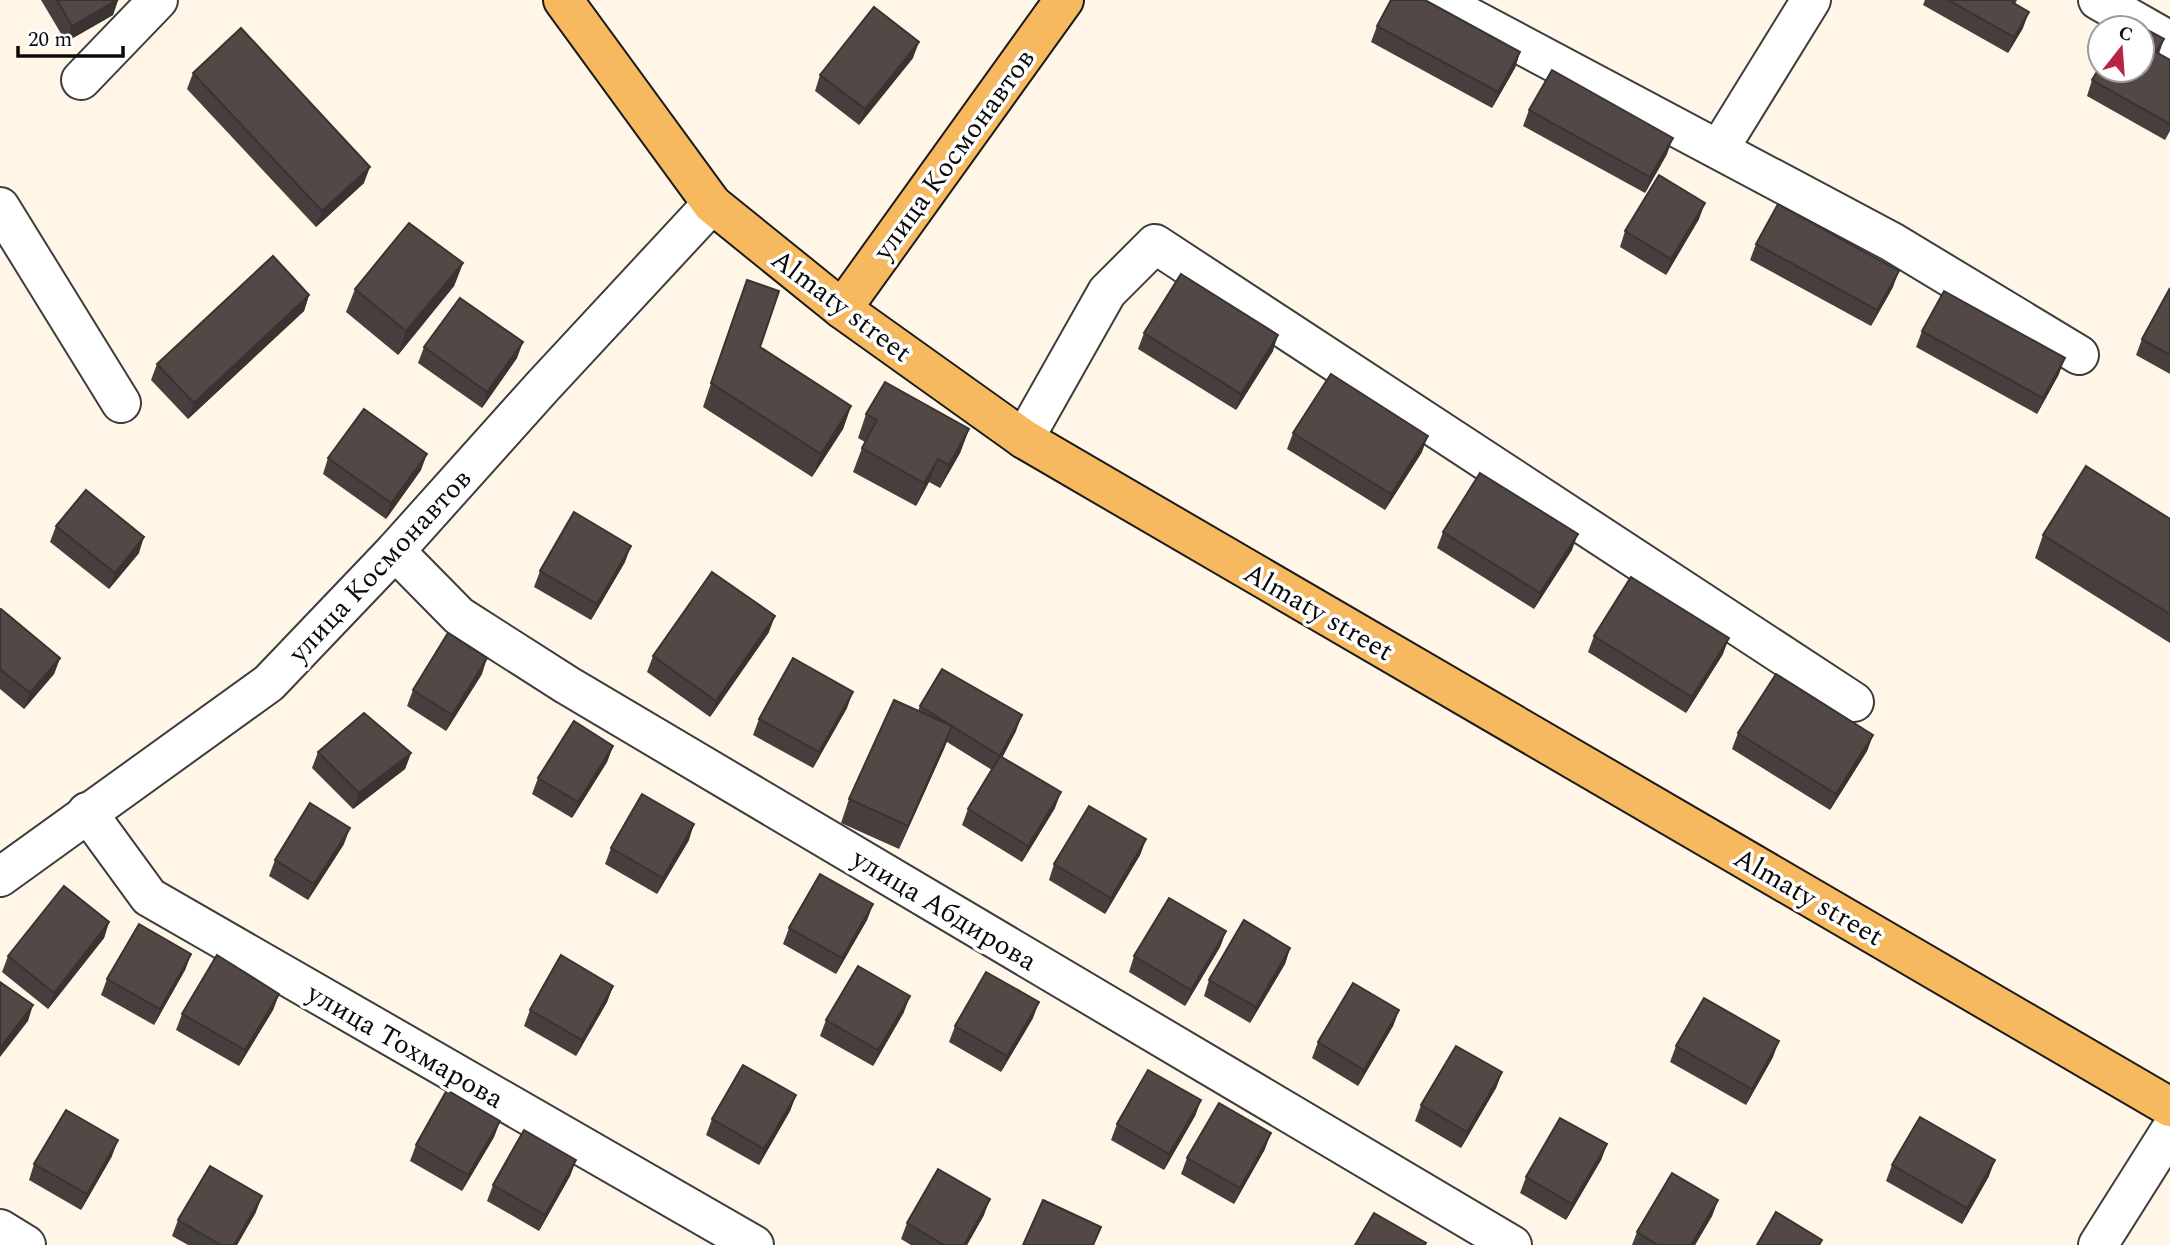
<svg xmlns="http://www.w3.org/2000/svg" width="2170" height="1245" font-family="Spectral,serif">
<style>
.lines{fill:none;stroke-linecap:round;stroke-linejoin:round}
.minor-casing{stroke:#3d3d3d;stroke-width:42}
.major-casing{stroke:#1b1b1b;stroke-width:42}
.minor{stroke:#fff;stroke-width:38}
.major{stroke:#f6b95f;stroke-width:38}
.wall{fill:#473f3d}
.shaded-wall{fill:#393332}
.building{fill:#524947;stroke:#393332;stroke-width:2}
.labels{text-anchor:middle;stroke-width:7;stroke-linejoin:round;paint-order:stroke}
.street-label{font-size:28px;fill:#0a0a0a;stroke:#fff}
</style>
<rect width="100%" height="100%" fill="#fff6e7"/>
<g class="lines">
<g class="minor-casing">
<g id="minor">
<polyline points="1437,0 1892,242 2079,355"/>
<polyline points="2098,0 2170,41"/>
<polyline points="81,80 158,0"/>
<polyline points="1719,149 1811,0"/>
<polyline points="0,207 121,403"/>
<polyline points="1024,439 1107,292 1155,244 1854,702"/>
<polyline points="395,551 459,616 567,685 1512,1245"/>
<polyline points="87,812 149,897 754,1245"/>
<polyline points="0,877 269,683 395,551 543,386 712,204"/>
<polyline points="0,1229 26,1245"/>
<polyline points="2098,1245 2170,1131"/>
</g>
</g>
<g class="major-casing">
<g id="major">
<polyline points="563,0 712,204 842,309 1024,439 2170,1107"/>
<polyline points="842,309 1064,0"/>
</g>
</g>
<use href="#minor" class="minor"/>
<use href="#major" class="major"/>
</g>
<g class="wall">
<polygon points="41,0 118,0 113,15 66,42"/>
<polygon points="1925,0 2017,0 2015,4 2023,28 2008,53 1923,5"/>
<polygon points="1377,26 1520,52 1515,68 1492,108 1371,42"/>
<polygon points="2164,39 2159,54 2170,60 2170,131 2165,140 2087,96 2092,80"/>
<polygon points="913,58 859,125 815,91 820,75"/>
<polygon points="193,73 364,183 316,227 187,89"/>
<polygon points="1529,110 1667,154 1645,193 1523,126"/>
<polygon points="1699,219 1666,275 1620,247 1625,231"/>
<polygon points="1756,244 1893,287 1871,326 1750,260"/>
<polygon points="463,263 454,286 398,355 346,312 355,289"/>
<polygon points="2170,288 2170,374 2136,355 2142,339"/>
<polygon points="309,295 304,311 188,419 151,380 157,364"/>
<polygon points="738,303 760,347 851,406 843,429 812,477 703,407"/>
<polygon points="1922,331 2059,374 2037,414 1916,347"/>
<polygon points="1144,333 1273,351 1236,410 1138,349"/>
<polygon points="424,347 517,358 482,408 418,363"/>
<polygon points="866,414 969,429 960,453 940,488 929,482 916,506 853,472 862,448 865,442 858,438"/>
<polygon points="1293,433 1422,452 1385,510 1287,449"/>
<polygon points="328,458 421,470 386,519 323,474"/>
<polygon points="2170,519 2170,643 2035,558 2043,535"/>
<polygon points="56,526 139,553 109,589 50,542"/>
<polygon points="1443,532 1572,550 1534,609 1437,548"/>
<polygon points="625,562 591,620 534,587 540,571"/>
<polygon points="0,610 60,658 54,674 24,709 0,689"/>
<polygon points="769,632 710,717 647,672 653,656"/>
<polygon points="1594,636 1723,654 1686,713 1588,652"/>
<polygon points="482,674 446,731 407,706 413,690"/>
<polygon points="920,706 1016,731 1002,757 1055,808 1022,862 962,825 968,809 992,770 947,742 899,849 841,823 849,799 918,711"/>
<polygon points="847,708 813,768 753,735 759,719"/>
<polygon points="1738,733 1873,735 1867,751 1830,810 1732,749"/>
<polygon points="613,746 607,762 572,818 532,794 538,778"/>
<polygon points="318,752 411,753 405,769 353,809 312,768"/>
<polygon points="1146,839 1140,855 1105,914 1049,880 1054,864"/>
<polygon points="689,840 657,894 605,864 611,848"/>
<polygon points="344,844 308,900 269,876 275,860"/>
<polygon points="873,904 867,920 836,974 783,944 789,928"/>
<polygon points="109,922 104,938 48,1009 2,972 8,956"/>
<polygon points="1226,931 1220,947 1185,1006 1129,972 1134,956"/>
<polygon points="1290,948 1285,964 1250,1023 1204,996 1209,980"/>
<polygon points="191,954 185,970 154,1025 101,995 107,979"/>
<polygon points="613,986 607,1002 576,1056 524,1026 530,1010"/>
<polygon points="279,994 273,1010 239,1066 176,1030 182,1014"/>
<polygon points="1399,1010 1393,1026 1358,1086 1312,1058 1318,1042"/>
<polygon points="904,1012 873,1066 820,1036 826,1020"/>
<polygon points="1033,1018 1001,1072 949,1042 955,1026"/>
<polygon points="1676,1046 1773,1057 1746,1105 1670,1062"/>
<polygon points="1502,1072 1496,1088 1461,1148 1415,1121 1421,1105"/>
<polygon points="796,1095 790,1111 759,1165 706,1135 712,1119"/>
<polygon points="1201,1100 1195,1116 1164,1170 1111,1140 1117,1124"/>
<polygon points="500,1121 494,1137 462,1191 410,1161 416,1145"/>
<polygon points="1607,1144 1601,1160 1566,1220 1520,1193 1526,1177"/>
<polygon points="1265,1149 1234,1204 1181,1174 1187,1158"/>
<polygon points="112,1156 81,1210 29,1180 34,1164"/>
<polygon points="576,1160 570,1176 539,1231 487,1201 493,1185"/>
<polygon points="1892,1165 1989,1176 1962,1224 1886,1181"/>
<polygon points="1718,1200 1712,1216 1695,1245 1632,1245 1637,1232"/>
<polygon points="256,1212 237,1245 188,1245 172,1236 178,1220"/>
<polygon points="984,1215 967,1245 911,1245 901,1239 907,1223"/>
</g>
<g class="shaded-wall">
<polygon points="117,0 118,0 113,15 66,42 72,26"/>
<polygon points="2029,12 2023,28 2008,53 2014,37"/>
<polygon points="919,42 913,58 859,125 865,109"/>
<polygon points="1520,52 1515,68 1492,108 1498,92"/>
<polygon points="1673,138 1667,154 1645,193 1650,177"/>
<polygon points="370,167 364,183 316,227 322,211"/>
<polygon points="1705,203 1699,219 1666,275 1671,259"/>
<polygon points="463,263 454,286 398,355 406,331"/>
<polygon points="1899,271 1893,287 1871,326 1877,310"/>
<polygon points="309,295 304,311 188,419 194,403"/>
<polygon points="1278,335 1273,351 1236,410 1241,394"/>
<polygon points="523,342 517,358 482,408 487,392"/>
<polygon points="2065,358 2059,374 2037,414 2043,398"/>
<polygon points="851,406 843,429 812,477 821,454"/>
<polygon points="969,429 960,453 940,488 949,465"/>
<polygon points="1428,436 1422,452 1385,510 1391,494"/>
<polygon points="427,454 421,470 386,519 391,503"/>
<polygon points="938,459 929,482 916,506 924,483"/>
<polygon points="1578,534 1572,550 1534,609 1540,593"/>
<polygon points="144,537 139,553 109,589 115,573"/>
<polygon points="631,546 625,562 591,620 597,604"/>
<polygon points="775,616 769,632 710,717 716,701"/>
<polygon points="1729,638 1723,654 1686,713 1692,697"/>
<polygon points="60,658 54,674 24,709 30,693"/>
<polygon points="487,658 482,674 446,731 452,715"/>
<polygon points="853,692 847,708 813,768 819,752"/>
<polygon points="1022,715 1016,731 995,772 1000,756"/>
<polygon points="952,726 944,749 899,849 908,826"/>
<polygon points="1873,735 1867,751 1830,810 1836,794"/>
<polygon points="613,746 607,762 572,818 578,802"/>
<polygon points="411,753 405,769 353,809 359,793"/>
<polygon points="1061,792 1055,808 1022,862 1028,846"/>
<polygon points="694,824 689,840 657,894 663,878"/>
<polygon points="350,828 344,844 308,900 314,884"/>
<polygon points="1146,839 1140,855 1105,914 1111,898"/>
<polygon points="873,904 867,920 836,974 842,958"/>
<polygon points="109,922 104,938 48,1009 54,993"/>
<polygon points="1226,931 1220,947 1185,1006 1191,990"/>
<polygon points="1290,948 1285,964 1250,1023 1256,1007"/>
<polygon points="191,954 185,970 154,1025 160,1009"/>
<polygon points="613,986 607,1002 576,1056 582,1040"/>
<polygon points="279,994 273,1010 239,1066 245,1050"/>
<polygon points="910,996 904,1012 873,1066 878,1050"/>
<polygon points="1039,1002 1033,1018 1001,1072 1007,1056"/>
<polygon points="33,1005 28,1021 0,1057 0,1048"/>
<polygon points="1399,1010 1393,1026 1358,1086 1364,1070"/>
<polygon points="1779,1041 1773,1057 1746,1105 1752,1089"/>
<polygon points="1502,1072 1496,1088 1461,1148 1467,1132"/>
<polygon points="796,1095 790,1111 759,1165 764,1149"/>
<polygon points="1201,1100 1195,1116 1164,1170 1169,1154"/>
<polygon points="500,1121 494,1137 462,1191 468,1175"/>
<polygon points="1271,1133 1265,1149 1234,1204 1240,1188"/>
<polygon points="118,1140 112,1156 81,1210 87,1194"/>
<polygon points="1607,1144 1601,1160 1566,1220 1572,1204"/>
<polygon points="576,1160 570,1176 539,1231 545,1215"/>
<polygon points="1995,1160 1989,1176 1962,1224 1967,1208"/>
<polygon points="262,1196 256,1212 237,1245 234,1245"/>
<polygon points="990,1199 984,1215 967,1245 964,1245"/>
<polygon points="1718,1200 1712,1216 1695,1245 1691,1245"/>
</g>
<g class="building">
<polygon points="57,0 117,0 72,26"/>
<polygon points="1391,0 1425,0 1520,52 1498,92 1377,26"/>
<polygon points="1948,0 2013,0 2012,2 2029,12 2014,37"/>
<polygon points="874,7 919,42 865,109 820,75"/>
<polygon points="2127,19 2164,39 2156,52 2170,60 2170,124 2092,80 2100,67 2100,70 2142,70 2142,28 2122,28"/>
<polygon points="241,28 370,167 322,211 193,73"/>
<polygon points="1552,70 1673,138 1650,177 1529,110"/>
<polygon points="1659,175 1705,203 1671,259 1625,231"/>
<polygon points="1778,204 1899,271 1877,310 1756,244"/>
<polygon points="409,223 463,263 406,331 355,289"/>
<polygon points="273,256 309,295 194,403 157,364"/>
<polygon points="1181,274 1278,335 1241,394 1144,333"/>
<polygon points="747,280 779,291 760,347 851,406 821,454 711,383"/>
<polygon points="2170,288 2170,355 2142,339"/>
<polygon points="1944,291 2065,358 2043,398 1922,331"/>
<polygon points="460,298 523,342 487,392 424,347"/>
<polygon points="1331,374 1428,436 1391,494 1293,433"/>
<polygon points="885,382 969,429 949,465 938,459 924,483 862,448 877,420 866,414"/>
<polygon points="364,409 427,454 391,503 328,458"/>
<polygon points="2086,466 2170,519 2170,614 2043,535"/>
<polygon points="1480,473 1578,534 1540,593 1443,532"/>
<polygon points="86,490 144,537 115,573 56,526"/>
<polygon points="574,512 631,546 597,604 540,571"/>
<polygon points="712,572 775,616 716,701 653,656"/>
<polygon points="1631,577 1729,638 1692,697 1594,636"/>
<polygon points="1,609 60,658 30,693 0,669 0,610"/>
<polygon points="448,633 487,658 452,715 413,690"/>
<polygon points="793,658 853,692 819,752 759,719"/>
<polygon points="942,669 1022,715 1000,756 1061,792 1028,846 968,809 1000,756 920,706"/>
<polygon points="1776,674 1873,735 1836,794 1738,733"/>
<polygon points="894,700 952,726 908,826 849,799"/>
<polygon points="364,713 411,753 359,793 318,752"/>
<polygon points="574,721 613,746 578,802 538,778"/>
<polygon points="642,794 694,824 663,878 611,848"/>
<polygon points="310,803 350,828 314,884 275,860"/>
<polygon points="1089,806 1146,839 1111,898 1054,864"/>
<polygon points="820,874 873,904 842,958 789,928"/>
<polygon points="64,886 109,922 54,993 8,956"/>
<polygon points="1169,898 1226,931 1191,990 1134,956"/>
<polygon points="1244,920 1290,948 1256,1007 1209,980"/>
<polygon points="139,924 191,954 160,1009 107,979"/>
<polygon points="217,955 279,994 245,1050 182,1014"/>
<polygon points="561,955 613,986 582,1040 530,1010"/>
<polygon points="858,966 910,996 878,1050 826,1020"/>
<polygon points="986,972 1039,1002 1007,1056 955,1026"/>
<polygon points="0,982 33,1005 0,1048"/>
<polygon points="1353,983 1399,1010 1364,1070 1318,1042"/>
<polygon points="1704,998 1779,1041 1752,1089 1676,1046"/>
<polygon points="1456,1046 1502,1072 1467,1132 1421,1105"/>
<polygon points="743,1065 796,1095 764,1149 712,1119"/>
<polygon points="1148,1070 1201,1100 1169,1154 1117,1124"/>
<polygon points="447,1090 500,1121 468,1175 416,1145"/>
<polygon points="1219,1103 1271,1133 1240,1188 1187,1158"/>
<polygon points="66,1110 118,1140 87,1194 34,1164"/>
<polygon points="1920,1117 1995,1160 1967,1208 1892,1165"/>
<polygon points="1560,1118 1607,1144 1572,1204 1526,1177"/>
<polygon points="524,1130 576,1160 545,1215 493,1185"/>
<polygon points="210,1166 262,1196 234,1245 221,1245 178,1220"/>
<polygon points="938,1169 990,1199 964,1245 944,1245 907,1223"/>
<polygon points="1672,1173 1718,1200 1691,1245 1658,1245 1637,1232"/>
<polygon points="1043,1200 1101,1227 1093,1245 1023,1245"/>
<polygon points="1776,1212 1822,1240 1819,1245 1757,1245"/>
<polygon points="1374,1213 1426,1243 1425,1245 1355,1245"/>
</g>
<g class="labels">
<g class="street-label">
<text transform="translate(953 154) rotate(-54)" y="10">улица Космонавтов</text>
<text transform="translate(842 305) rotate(37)" y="10">Almaty street</text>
<text transform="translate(379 565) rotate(-47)" y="10">улица Космонавтов</text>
<text transform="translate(1319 611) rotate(30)" y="10">Almaty street</text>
<text transform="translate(1809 896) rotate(30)" y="10">Almaty street</text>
<text transform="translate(945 909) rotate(31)" y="10">улица Абдирова</text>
<text transform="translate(406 1045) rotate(30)" y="10">улица Тохмарова</text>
</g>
</g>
<g transform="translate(2121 49) rotate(17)"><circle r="33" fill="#ffffff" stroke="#9d9d9d" stroke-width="2"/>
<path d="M0-5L12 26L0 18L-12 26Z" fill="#b62644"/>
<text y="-10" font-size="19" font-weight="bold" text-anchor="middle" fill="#0a0a0a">С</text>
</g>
<path d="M18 46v10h105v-10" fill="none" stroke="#0a0a0a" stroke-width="3.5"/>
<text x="28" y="46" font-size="21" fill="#0a0a0a" stroke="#ffffff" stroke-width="5" paint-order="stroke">20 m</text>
</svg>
